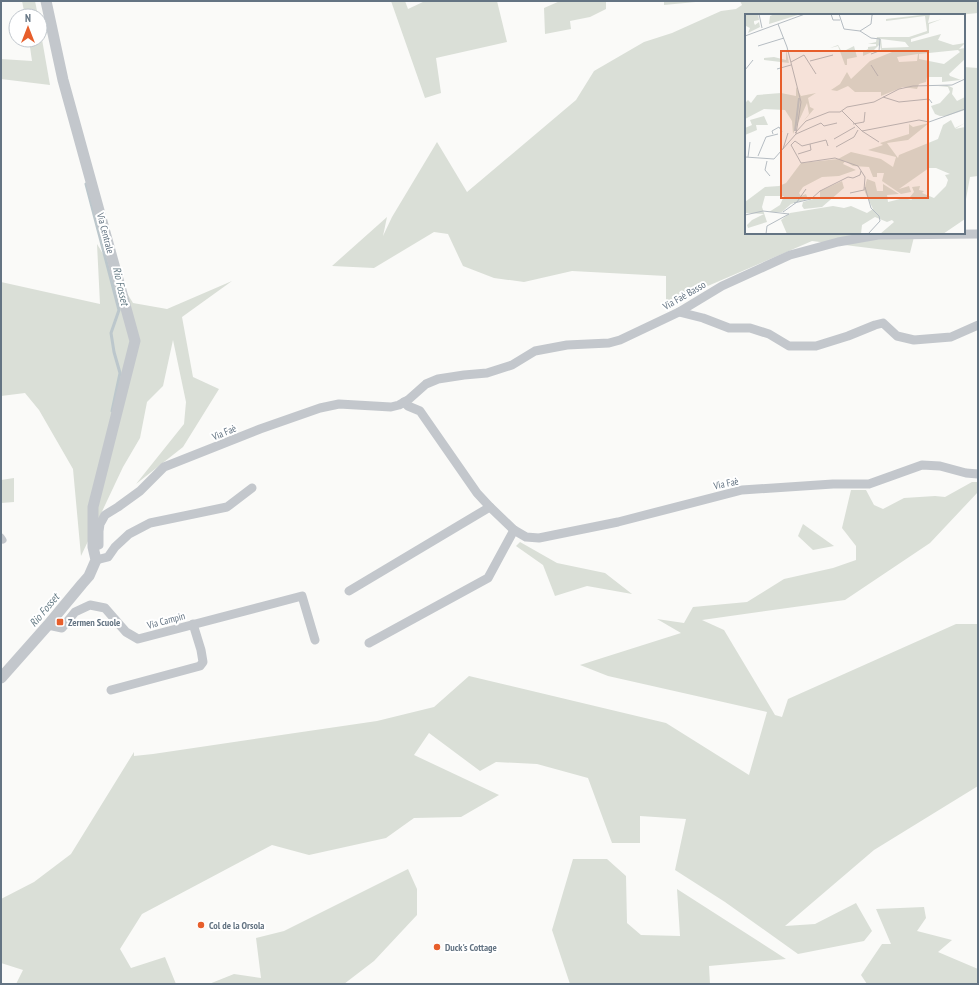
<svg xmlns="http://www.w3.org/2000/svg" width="979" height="985" font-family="'PT Sans Narrow',sans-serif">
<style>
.green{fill:#dadfd7}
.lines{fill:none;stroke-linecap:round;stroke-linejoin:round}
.stream{stroke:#bcc7cc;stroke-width:3}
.pedestrian{stroke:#c3c7cc;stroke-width:7}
.minor{stroke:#c3c7cc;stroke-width:9}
.tertiary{stroke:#c3c7cc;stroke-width:11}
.poi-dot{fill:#e75e2b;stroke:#fff;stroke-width:1.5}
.labels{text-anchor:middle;stroke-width:4;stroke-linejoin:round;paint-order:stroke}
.street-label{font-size:10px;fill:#647483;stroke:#fff}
.poi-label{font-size:10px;font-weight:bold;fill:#647483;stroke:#fff;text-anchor:start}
.water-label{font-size:11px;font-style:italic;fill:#647a84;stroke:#fff}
.inset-river{fill:none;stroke:#bcc7cc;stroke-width:2}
.inset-road{fill:none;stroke:#b5bcc2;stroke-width:1}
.view{fill:#e75e2b;fill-opacity:0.15;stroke:#e75e2b;stroke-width:2}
.inset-edge{fill:none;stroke:#647483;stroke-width:2}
</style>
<rect width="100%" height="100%" fill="#fafaf8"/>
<g class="green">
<polygon points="22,1 35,1 38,16 25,16"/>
<polygon points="391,1 405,1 408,9 425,1 497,1 507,42 436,58 441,93 425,98"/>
<polygon points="560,1 606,1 606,9 590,17 570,21 571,29 545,34 544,8"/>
<polygon points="664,1 706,1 664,5"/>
<polygon points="740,1 978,1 978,13 958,15 746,15 746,233 915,233 910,253 812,241 666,304 666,276 572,271 524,282 494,278 463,266 448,234 434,232 374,268 332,266 387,217 383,236 392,217 437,142 467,192 576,100 594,71 644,42 672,33 721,11 736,9 742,5"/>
<polygon points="40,28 50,85 1,79 1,59 32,61 29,40 40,40"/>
<polygon points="964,67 978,68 978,176 970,177 964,210"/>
<polygon points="97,244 133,303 167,309 232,281 182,317 193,377 219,389 183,447 136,484 184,424 186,402 173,340 163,386 147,402 140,438 123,467 81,556 73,469 39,410 25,393 1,396 1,282 100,304"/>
<polygon points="14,478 14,502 1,503 1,480"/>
<polygon points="972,482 978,482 978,492 930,543 845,600 702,620 724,630 775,715 782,717 788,699 956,624 978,624 978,786 874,850 785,926 815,924 856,903 872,931 864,941 798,954 725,902 675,870 686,819 640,816 640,843 612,843 588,778 537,764 496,762 480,771 429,733 414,755 499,795 461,817 414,818 386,838 309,855 272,845 142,914 120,949 131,968 165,957 176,984 16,984 23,970 1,963 1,899 34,882 71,854 134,752 134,756 153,754 377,721 434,707 469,676 666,723 749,775 767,712 608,676 580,665 681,633 657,619 684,623 693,607 747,602 784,579 833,568 856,560 856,546 842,528 851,490 866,490 874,505 883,509 904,498 935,496 945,497"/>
<polygon points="803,524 834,546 813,550 798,536"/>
<polygon points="520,542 557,563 605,573 632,594 587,586 555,596 543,565 516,546"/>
<polygon points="573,859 607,859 626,876 627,923 641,935 680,936 677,889 786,959 709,966 710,984 570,984 552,930"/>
<polygon points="408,869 417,889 417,915 374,961 344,984 209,984 234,974 261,978 256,938 284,931"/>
<polygon points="924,907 926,918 917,931 952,940 938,952 978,969 978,984 867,984 861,975 882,944 891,944 876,909"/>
</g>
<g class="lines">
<polyline class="stream" points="86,184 119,310 111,333 114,352 120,373 112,411"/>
<polyline class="pedestrian" points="1,537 3,540"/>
<g class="minor">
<polyline points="679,312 703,318 729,328 750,328 769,334 789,346 816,346 848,336 875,325 883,323 897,336 914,340 951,337 978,325"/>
<polyline points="404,402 408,406 420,411 477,493 490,507 514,530 526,537 539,538 618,522 742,490 833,484 869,484 922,465 940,466 966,473 978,474"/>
<polyline points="93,547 99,545 99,531 100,524 105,515 118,507 140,491 164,467 260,429 320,408 339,404 391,407 399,405 408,400 426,384 438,379 464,375 487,373 512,365 535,351 567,345 609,343 620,340 679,312 722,286 790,255 838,242 878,235 978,234"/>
<polyline points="96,560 108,557 115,547 129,534 150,523 227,507 252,488"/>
<polyline points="349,591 490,507"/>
<polyline points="48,625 62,628 75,612 90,605 105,608 126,632 138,639 302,596 315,640"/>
<polyline points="369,643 488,578 514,530"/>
<polyline points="111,690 200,666 203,662 201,650 193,624"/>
</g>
<polyline class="tertiary" points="1,678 48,625 82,584 89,576 96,560 93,547 93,507 135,341 63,80 46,1"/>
</g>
<g class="poi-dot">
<rect x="56" y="618" width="8" height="8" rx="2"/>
<circle cx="201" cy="925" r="4"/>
<circle cx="437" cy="947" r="4"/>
</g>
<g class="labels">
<g class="street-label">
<text transform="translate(106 233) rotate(75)" y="4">Via Centrale</text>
<text transform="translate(684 295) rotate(-30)" y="4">Via Faè Basso</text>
<text transform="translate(224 432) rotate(-23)" y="4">Via Faè</text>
<text transform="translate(726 483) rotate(-12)" y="4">Via Faè</text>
<text transform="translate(166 620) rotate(-15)" y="4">Via Campin</text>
</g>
<g class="poi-label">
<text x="68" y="626">Zermen Scuole</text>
<text x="209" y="929">Col de la Orsola</text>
<text x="445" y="951">Duck's Cottage</text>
</g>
<g class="water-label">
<text transform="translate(121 286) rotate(77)" y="4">Rio Fosset</text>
<text transform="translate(44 610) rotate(-50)" y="4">Rio Fosset</text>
</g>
</g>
<g transform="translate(745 14)">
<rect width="220" height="220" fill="#fafaf8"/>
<path d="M0 0H13L14 6 9 7V9L10 11 14 8 15 13 3 19 5 14 1 12 0 20ZM30 0H56L24 10 25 2ZM185 0 183 9 197 5 184 10V19L166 25V28L196 20 193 26 208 31 220 29 214 35 220 34V45L204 60 205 62 216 66 197 68V63H182L181 68 174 70 172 75 158 73 136 82V78H110L103 72 92 77 86 76 95 70 102 58 106 65 125 47 147 38 136 37 135 30 127 38 118 42V38L123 35V33L131 32V30H123L131 28 132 23H164L182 17 180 2 141 7V5ZM136 25 160 28 164 33 137 34ZM213 36 215 38 199 50 174 45V40ZM173 40 172 47 154 48 152 43ZM93 31 97 38 109 32 112 43 102 45V51H100L93 32 85 34ZM41 35 44 49 19 46V44L29 43 41 46ZM202 71 208 74 207 80 212 87 220 83V96L202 102H195L190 100 186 92 195 89 205 78 203 73 193 72ZM51 73 56 82 71 79 63 84 65 93 69 95 57 109 64 100 62 89 48 120 47 107 40 96 19 95 0 105V89L3 86 6 89 12 81 36 79 51 82ZM19 102 23 111H11L12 116 0 121V114L7 111 5 106ZM206 106 210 114 220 109 210 115 220 113V205L198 220H135L149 208 147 206 142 208 130 203 117 211 116 220H42L36 206 45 199 88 192 99 194 106 192 122 199 128 195 119 176 122 165 130 168 132 177H138V170L154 180 142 181 143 188 159 184 167 186 165 183 169 178 167 173 175 172 174 176 179 177 177 179 189 184 201 172 203 166 200 161 205 160 191 154H184L154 175 164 172 166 178 156 180 137 167 139 159H132V163H128L124 153 108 152 100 147 98 150 111 156 94 162 77 163 58 173 54 179 56 182 61 180 63 185 46 190 37 198H24L35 191 39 182H20L17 193 22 208 3 214 2 211 7 206 19 200 0 199V188L20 173 34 172 41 169 56 149 93 145 106 138 136 145 148 153 151 143 123 136 138 131 135 129 164 120V110L168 113 184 109 163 126 142 129 153 144 154 141 193 125 198 111ZM97 167 99 174 77 193 59 195 57 192 58 188 75 183V177Z" fill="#dadfd7" fill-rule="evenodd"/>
<path class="inset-river" d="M50 117 54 84"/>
<path class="inset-road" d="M14 0 17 14M86 0 88 6H95M94 0 99 15 115 17 126 10 127 1 130 0M115 17 126 24 135 25 134 37 126 40M0 22 60 0M13 32 39 24M65 47 88 41M46 48 59 41 71 60M126 51 133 62M32 55 46 51M0 56 8 46M138 83 154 88 184 85 187 89M97 97 117 117 174 106 184 108 220 95M108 110 119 108 120 98M117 117 134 128M50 119 61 107 84 98H95L102 93 129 88 154 75 168 72 207 71 220 65M28 120 27 117 34 113 37 118M51 120 76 109 79 112 92 109M89 125 110 113M46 131 56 149 90 144 113 152 120 163 119 176 105 179M46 131 50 127 57 132 81 126 83 132M91 133 109 123 113 116M38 135 43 119M53 140 66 136 65 130M13 142 21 123 33 120M0 143 29 145 51 120 56 88 42 33 33 10M3 143 5 128M22 147 20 156 25 162M120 173 126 194 134 202 135 207 123 220M49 189 66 185 75 177 103 163 108 164 115 161 116 157M38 198 52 188 61 175M0 201 18 197 44 200 22 212 21 220"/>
<path class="view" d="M36 37H183V184H36Z"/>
<rect width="220" height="220" class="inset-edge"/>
</g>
<rect width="979" height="985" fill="none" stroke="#647483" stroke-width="4"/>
<g transform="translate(28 28)"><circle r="19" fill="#ffffff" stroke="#c1c7cd"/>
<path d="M0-3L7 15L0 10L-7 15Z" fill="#e75e2b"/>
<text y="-6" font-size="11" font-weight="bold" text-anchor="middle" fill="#647483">N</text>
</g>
</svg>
